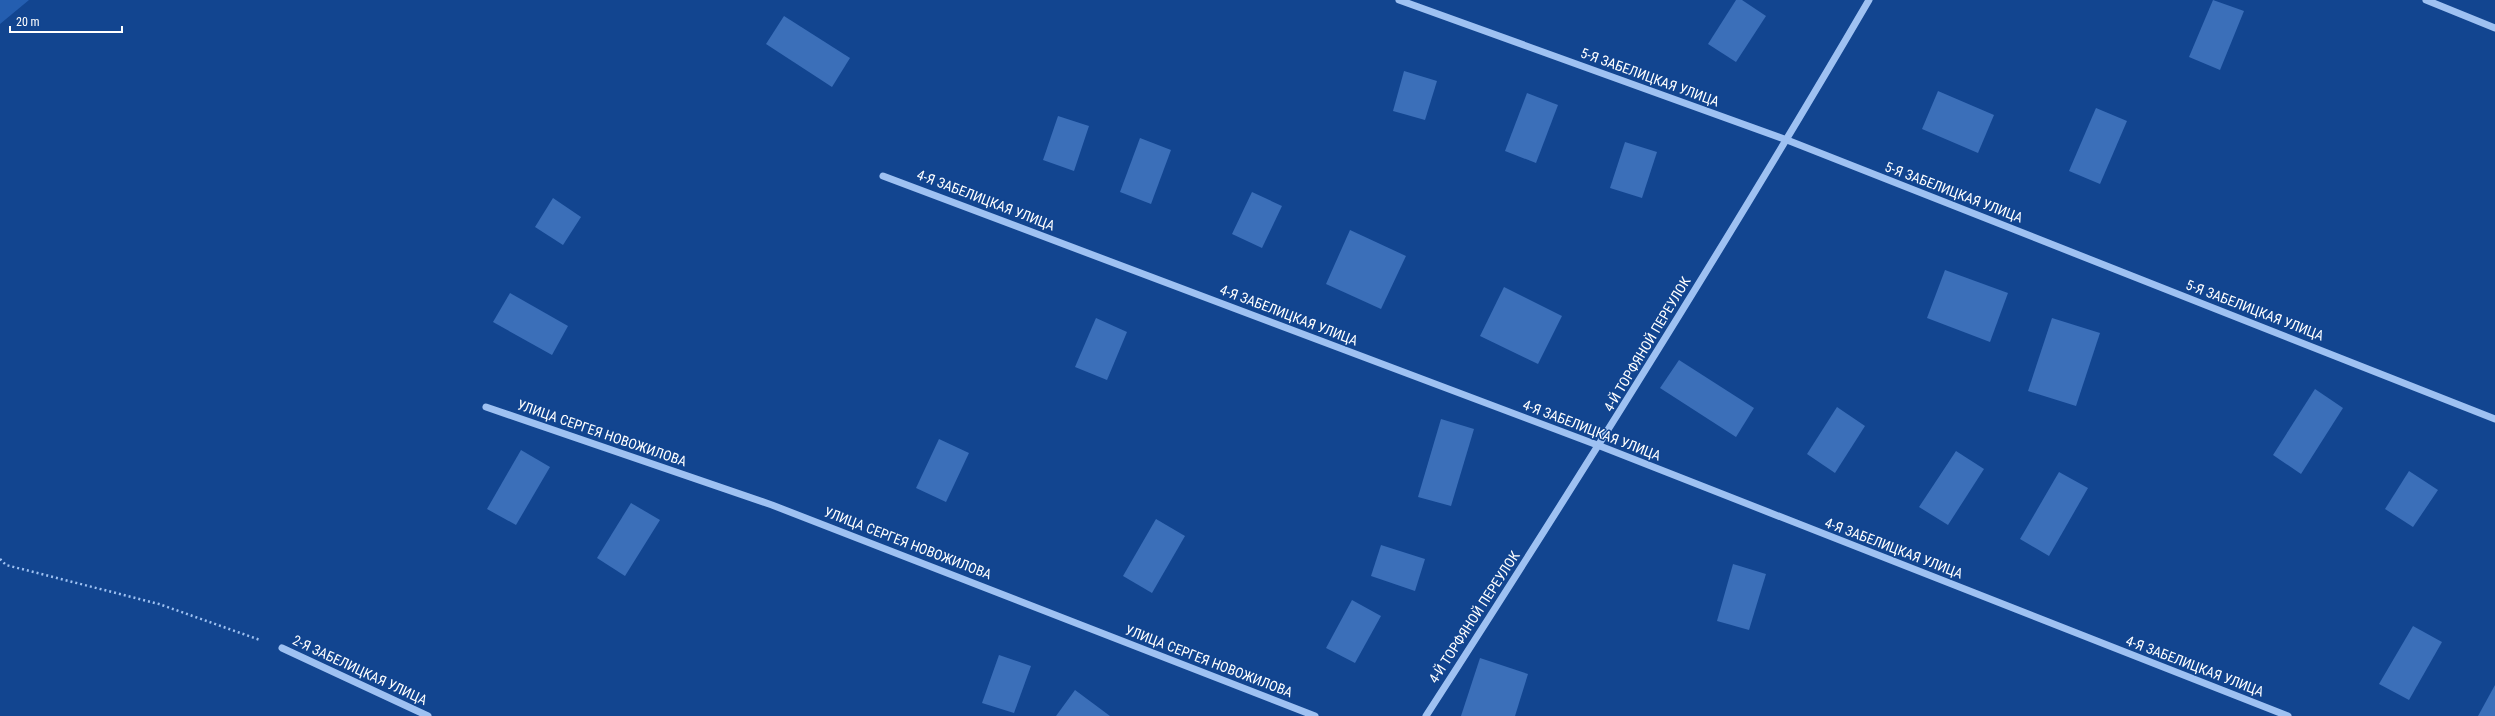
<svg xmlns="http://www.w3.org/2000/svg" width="2495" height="716" font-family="'Roboto Condensed',sans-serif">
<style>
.green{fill:#245eb0}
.building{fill:#3b6fb9}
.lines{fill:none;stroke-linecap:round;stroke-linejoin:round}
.path{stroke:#9ec1f2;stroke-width:2.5;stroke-dasharray:2 3;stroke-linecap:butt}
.minor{stroke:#9ec1f2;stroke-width:7}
.labels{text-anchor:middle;stroke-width:3;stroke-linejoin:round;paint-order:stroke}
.street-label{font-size:14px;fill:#fff;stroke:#124590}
</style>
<rect width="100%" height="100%" fill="#124590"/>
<polygon class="green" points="0,0 29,0 0,24"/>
<g class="building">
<polygon points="1736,0 1742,0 1766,16 1736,62 1708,44"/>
<polygon points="2213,0 2244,11 2220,70 2189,57"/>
<polygon points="784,16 850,58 832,87 766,44"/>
<polygon points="1404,71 1437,81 1425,120 1393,111"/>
<polygon points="1938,91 1994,115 1978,153 1922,129"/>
<polygon points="1527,93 1558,105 1536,163 1505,151"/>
<polygon points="2096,108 2127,121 2100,184 2069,171"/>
<polygon points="1058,116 1089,126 1074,171 1043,160"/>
<polygon points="1140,138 1171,150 1151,204 1120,192"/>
<polygon points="1625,142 1657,152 1642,198 1610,188"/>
<polygon points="1252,192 1282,206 1262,248 1232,234"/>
<polygon points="553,198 581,217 563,245 535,227"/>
<polygon points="1350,230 1406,256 1381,309 1326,284"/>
<polygon points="1945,270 2008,293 1990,342 1927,318"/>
<polygon points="1504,287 1562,316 1538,364 1480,336"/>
<polygon points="510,293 568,326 552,355 493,322"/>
<polygon points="1096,318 1127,332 1107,380 1075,367"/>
<polygon points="2052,318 2100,333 2076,406 2028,391"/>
<polygon points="1679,360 1754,408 1736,437 1660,388"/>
<polygon points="2315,389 2343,408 2301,474 2273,455"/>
<polygon points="1837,407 1865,426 1835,473 1807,454"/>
<polygon points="1441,419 1474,429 1451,506 1418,497"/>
<polygon points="939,439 969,453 946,502 916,488"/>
<polygon points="521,450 550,467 516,525 487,509"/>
<polygon points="1956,451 1984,469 1948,525 1919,507"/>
<polygon points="2409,471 2438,490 2413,527 2385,509"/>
<polygon points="2059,472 2088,488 2049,556 2020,539"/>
<polygon points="631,503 660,520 625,576 597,558"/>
<polygon points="1156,519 1185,536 1152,593 1123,576"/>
<polygon points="1381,545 1425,559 1415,591 1371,576"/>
<polygon points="1733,564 1766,574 1749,630 1717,621"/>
<polygon points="1352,600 1381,616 1355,663 1326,648"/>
<polygon points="2413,626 2442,642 2409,700 2379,684"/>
<polygon points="999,655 1031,666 1014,713 982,703"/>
<polygon points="1480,658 1528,674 1515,716 1461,716"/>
<polygon points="2495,685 2495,716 2478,716"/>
<polygon points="1075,690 1110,716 1056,716"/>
</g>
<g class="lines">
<polyline class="path" points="0,559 6,565 159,604 260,640"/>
<g class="minor">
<polyline points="1399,0 1787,140 2495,419"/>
<polyline points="2426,0 2495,28"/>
<polyline points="883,176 1600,446 2288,716"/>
<polyline points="486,407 772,505 1315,716"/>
<polyline points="282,648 428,716"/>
<path d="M1426 716C1578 480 1727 243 1869 0"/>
</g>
</g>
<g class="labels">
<g class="street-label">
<text transform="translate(1650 77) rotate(20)" y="5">5-Я ЗАБЕЛИЦКАЯ УЛИЦА</text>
<text transform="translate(1954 192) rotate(21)" y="5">5-Я ЗАБЕЛИЦКАЯ УЛИЦА</text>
<text transform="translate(986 200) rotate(21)" y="5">4-Я ЗАБЕЛИЦКАЯ УЛИЦА</text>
<text transform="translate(2255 310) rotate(21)" y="5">5-Я ЗАБЕЛИЦКАЯ УЛИЦА</text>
<text transform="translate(1289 315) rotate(21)" y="5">4-Я ЗАБЕЛИЦКАЯ УЛИЦА</text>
<text transform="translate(1647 344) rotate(-59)" y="5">4-Й ТОРФЯНОЙ ПЕРЕУЛОК</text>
<text transform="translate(1592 430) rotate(21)" y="5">4-Я ЗАБЕЛИЦКАЯ УЛИЦА</text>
<text transform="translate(602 433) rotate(19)" y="5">УЛИЦА СЕРГЕЯ НОВОЖИЛОВА</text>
<text transform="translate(908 543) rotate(21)" y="5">УЛИЦА СЕРГЕЯ НОВОЖИЛОВА</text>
<text transform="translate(1894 548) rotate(21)" y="5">4-Я ЗАБЕЛИЦКАЯ УЛИЦА</text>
<text transform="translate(1474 617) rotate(-57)" y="5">4-Й ТОРФЯНОЙ ПЕРЕУЛОК</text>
<text transform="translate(1209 661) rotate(21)" y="5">УЛИЦА СЕРГЕЯ НОВОЖИЛОВА</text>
<text transform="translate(2195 666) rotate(21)" y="5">4-Я ЗАБЕЛИЦКАЯ УЛИЦА</text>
<text transform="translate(360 670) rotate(25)" y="5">2-Я ЗАБЕЛИЦКАЯ УЛИЦА</text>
</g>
</g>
<path d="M10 26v6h112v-6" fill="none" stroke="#ffffff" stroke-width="2"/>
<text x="16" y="26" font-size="12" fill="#ffffff" stroke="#124590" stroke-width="3" paint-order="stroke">20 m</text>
</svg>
